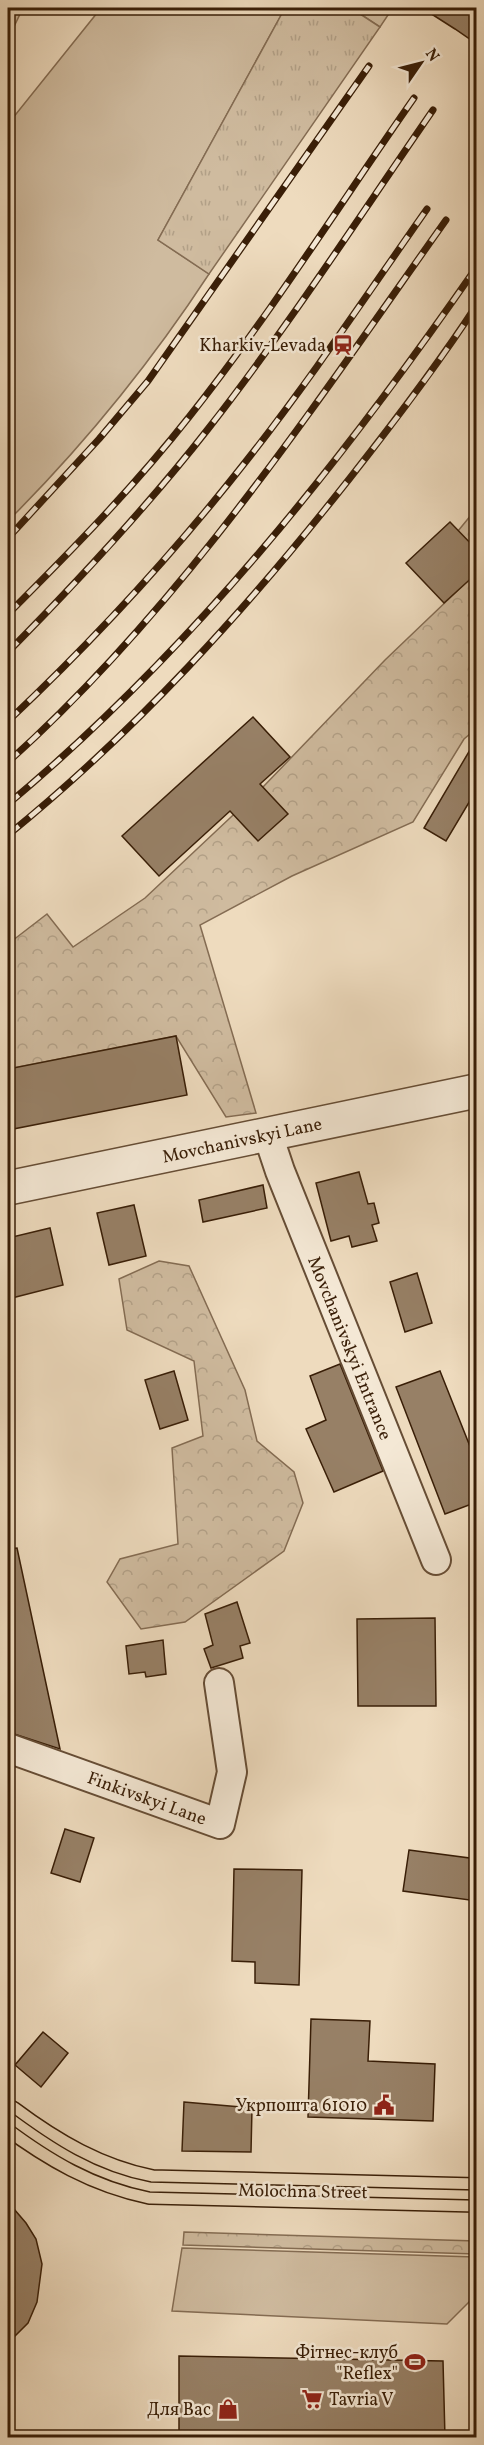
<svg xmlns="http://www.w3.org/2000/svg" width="484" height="2445" font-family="Vollkorn,serif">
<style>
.grass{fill:#cfbb9f;stroke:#846c53;stroke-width:1.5}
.forest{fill:url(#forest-crowns);stroke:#846c53;stroke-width:1.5}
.park{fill:url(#park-tufts);stroke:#846c53;stroke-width:1.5}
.building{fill:#978066;stroke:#391e07;stroke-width:1.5}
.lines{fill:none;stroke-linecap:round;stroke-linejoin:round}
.minor-casing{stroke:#664d35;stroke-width:32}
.tertiary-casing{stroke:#664d35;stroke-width:36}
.primary-casing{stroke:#391e07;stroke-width:36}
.minor{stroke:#f4e8d5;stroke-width:28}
.tertiary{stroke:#f4e8d5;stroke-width:33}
.primary{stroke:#eedbbe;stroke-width:33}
.tram{stroke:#391e07;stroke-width:1.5}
.rail-casing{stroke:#391e07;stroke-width:7}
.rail{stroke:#f4e8d5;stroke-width:4.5;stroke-dasharray:14;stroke-linecap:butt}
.labels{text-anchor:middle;stroke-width:5;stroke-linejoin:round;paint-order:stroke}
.poi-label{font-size:18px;fill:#391e07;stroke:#f4e8d5;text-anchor:end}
.street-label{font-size:18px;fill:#391e07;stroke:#f4e8d5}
</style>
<defs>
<pattern id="forest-crowns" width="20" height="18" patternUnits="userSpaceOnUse" patternTransform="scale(1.5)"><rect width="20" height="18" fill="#cfbb9f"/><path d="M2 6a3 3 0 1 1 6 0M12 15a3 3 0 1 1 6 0" fill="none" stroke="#b2a087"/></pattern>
<pattern id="park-tufts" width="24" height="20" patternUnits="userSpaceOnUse" patternTransform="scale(1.5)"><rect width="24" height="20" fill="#cfbb9f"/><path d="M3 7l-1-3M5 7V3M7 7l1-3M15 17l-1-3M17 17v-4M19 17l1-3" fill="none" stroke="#b2a087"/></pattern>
</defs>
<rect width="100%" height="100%" fill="#eedbbe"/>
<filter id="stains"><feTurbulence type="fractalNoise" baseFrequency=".00333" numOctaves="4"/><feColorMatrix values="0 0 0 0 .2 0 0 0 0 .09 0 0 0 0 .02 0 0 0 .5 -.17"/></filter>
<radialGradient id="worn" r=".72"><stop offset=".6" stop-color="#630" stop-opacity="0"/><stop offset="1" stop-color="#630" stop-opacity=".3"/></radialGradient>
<g class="grass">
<polygon points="8,8 21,8 21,12 8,39"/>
<path d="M91 8H285L158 240 209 274C150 364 84 445 8 521V124L97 13Z"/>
<polygon points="351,8 391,8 392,9 380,27"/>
<polygon points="182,2248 476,2257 476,2295 447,2324 172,2311"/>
</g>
<g class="forest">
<polygon points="476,509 476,550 458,531"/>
<polygon points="476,573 476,729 464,739 413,822 292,876 200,925 256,1113 226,1117 176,1036 8,1069 8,944 47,914 73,947 145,898 263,787 385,660"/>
<polygon points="159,1261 189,1266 245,1390 257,1441 294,1472 303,1503 284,1551 185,1622 141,1629 107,1582 120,1559 178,1544 172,1448 203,1436 194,1361 127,1330 119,1279"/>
<polygon points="184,2232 476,2241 476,2254 183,2245"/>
</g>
<polygon class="park" points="285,8 351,8 380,27 209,274 158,240"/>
<g class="building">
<polygon points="422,8 477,8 477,44 455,29"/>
<polygon points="450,522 477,550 477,573 444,603 406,563"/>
<polygon points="253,717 290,757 260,784 288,814 258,841 230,811 159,876 122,836"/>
<polygon points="477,738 477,789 446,841 424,828"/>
<polygon points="176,1036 187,1095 8,1130 8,1069"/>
<polygon points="359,1172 368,1204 374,1203 379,1223 372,1225 377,1241 352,1247 349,1236 331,1241 316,1183"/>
<polygon points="263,1185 267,1208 203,1222 199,1200"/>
<polygon points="134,1205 146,1256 109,1265 97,1213"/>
<polygon points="50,1228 63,1285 8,1299 8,1238"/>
<polygon points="417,1273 432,1323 405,1332 390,1282"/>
<polygon points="340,1364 383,1471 334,1492 306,1429 326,1420 310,1376"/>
<polygon points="174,1371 188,1420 160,1429 145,1380"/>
<polygon points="440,1371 477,1464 477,1502 445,1514 396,1387"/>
<polygon points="17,1548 60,1749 8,1732 8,1549"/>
<polygon points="237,1602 250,1643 240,1646 243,1658 211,1668 204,1649 213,1645 205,1614"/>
<polygon points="435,1618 436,1706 358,1706 357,1619"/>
<polygon points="163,1640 166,1674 146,1677 145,1672 129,1674 126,1646"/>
<polygon points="65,1829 94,1838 80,1882 51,1873"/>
<polygon points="409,1850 477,1859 477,1901 403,1891"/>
<polygon points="234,1869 302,1870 299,1985 255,1983 255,1962 232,1961"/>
<polygon points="311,2019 370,2021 368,2061 435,2064 433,2121 308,2117"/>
<polygon points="43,2032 68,2053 41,2087 15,2065"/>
<polygon points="184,2102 252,2108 251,2152 182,2151"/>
<polygon points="8,2202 26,2223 36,2239 42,2264 37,2302 28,2323 8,2343"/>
<polygon points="179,2356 443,2361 445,2438 179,2438"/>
</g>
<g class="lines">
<g class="minor-casing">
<g id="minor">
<polyline points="268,1135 280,1171 436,1560"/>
<polyline points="8,1748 220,1824 232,1772 219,1683"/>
</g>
</g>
<g class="tertiary-casing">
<polyline id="tertiary" points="8,1188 476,1091"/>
</g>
<g class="primary-casing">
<path id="primary" d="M8 2117C52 2150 97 2176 151 2187L476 2195"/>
</g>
<use href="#minor" class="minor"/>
<use href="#tertiary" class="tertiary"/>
<use href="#primary" class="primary"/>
<g class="tram">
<path d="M8 2110C52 2143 96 2172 151 2182L476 2190"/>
<path d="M8 2122C52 2155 95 2181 150 2192L476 2200"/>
</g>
<g class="rail-casing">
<g id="rail">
<polyline points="8,538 99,439 148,381 369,66"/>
<path d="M8 614C71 551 134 487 189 417 270 315 340 204 414 98"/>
<path d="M8 652C78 581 147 507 208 429 288 327 359 217 433 110"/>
<path d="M8 721C93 641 175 552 247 460 311 379 368 293 427 209"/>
<path d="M8 762C181 607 312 409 446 220"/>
<path d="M8 804C192 650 340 464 476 268"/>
<path d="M8 835C138 729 246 610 350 478 394 422 437 366 476 306"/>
</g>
</g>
<use href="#rail" class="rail"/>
</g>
<defs>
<g id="station-bare" transform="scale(1.62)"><path d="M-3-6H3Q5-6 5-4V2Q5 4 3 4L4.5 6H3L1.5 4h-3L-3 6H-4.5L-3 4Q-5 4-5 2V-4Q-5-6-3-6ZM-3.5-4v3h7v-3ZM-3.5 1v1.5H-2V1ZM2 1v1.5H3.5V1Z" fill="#8f2418" stroke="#f4e8d5" stroke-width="2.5" paint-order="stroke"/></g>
<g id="civic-bare" transform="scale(1.62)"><path d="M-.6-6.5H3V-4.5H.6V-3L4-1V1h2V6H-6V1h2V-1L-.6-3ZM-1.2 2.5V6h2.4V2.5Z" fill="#8f2418" stroke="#f4e8d5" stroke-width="2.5" paint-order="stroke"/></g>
<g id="stadium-bare" transform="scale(1.62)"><path d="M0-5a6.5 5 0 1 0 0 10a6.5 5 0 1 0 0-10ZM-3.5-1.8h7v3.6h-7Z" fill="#8f2418" stroke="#f4e8d5" stroke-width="2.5" paint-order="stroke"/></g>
<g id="supermarket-bare" transform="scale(1.62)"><path d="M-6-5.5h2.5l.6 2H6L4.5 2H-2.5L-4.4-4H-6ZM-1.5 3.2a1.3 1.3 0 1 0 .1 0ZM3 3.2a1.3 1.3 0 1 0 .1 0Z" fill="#8f2418" stroke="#f4e8d5" stroke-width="2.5" paint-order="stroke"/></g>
<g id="shop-bare" transform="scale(1.62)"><path d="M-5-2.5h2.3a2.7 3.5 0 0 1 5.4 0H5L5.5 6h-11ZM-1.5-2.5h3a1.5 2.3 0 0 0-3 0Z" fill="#8f2418" stroke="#f4e8d5" stroke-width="2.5" paint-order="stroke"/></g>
</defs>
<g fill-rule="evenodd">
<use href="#station-bare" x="343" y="345"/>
<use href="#civic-bare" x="384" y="2105"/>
<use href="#stadium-bare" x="415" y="2362"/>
<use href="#supermarket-bare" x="312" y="2399"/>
<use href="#shop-bare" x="228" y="2409"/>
</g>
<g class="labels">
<g class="poi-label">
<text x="326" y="351">Kharkiv-Levada</text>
<text x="367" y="2111">Укрпошта 61010</text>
<text x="398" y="2358">Фітнес-клуб<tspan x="398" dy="21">"Reflex"</tspan></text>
<text x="329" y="2405" text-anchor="start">Tavria V</text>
<text x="211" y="2415">Для Вас</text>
</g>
<g class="street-label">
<text transform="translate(242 1140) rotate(-12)" y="6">Movchanivskyi Lane</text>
<text transform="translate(350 1348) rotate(68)" y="6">Movchanivskyi Entrance</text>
<text transform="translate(147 1798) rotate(20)" y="6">Finkivskyi Lane</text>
<text transform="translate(303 2191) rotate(1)" y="6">Molochna Street</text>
</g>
</g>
<rect width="484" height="2445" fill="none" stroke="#eedbbe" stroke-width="30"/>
<rect x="9" y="9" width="466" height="2427" fill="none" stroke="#391e07" stroke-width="3"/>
<rect x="15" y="15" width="454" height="2415" fill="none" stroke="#391e07" stroke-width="1.5"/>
<g transform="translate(421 63) rotate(55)" stroke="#f4e8d5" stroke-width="4.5" paint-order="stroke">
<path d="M0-4.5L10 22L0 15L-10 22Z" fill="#391e07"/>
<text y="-9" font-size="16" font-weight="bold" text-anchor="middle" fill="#391e07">N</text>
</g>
<rect width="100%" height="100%" filter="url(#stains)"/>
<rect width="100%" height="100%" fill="url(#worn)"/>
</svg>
